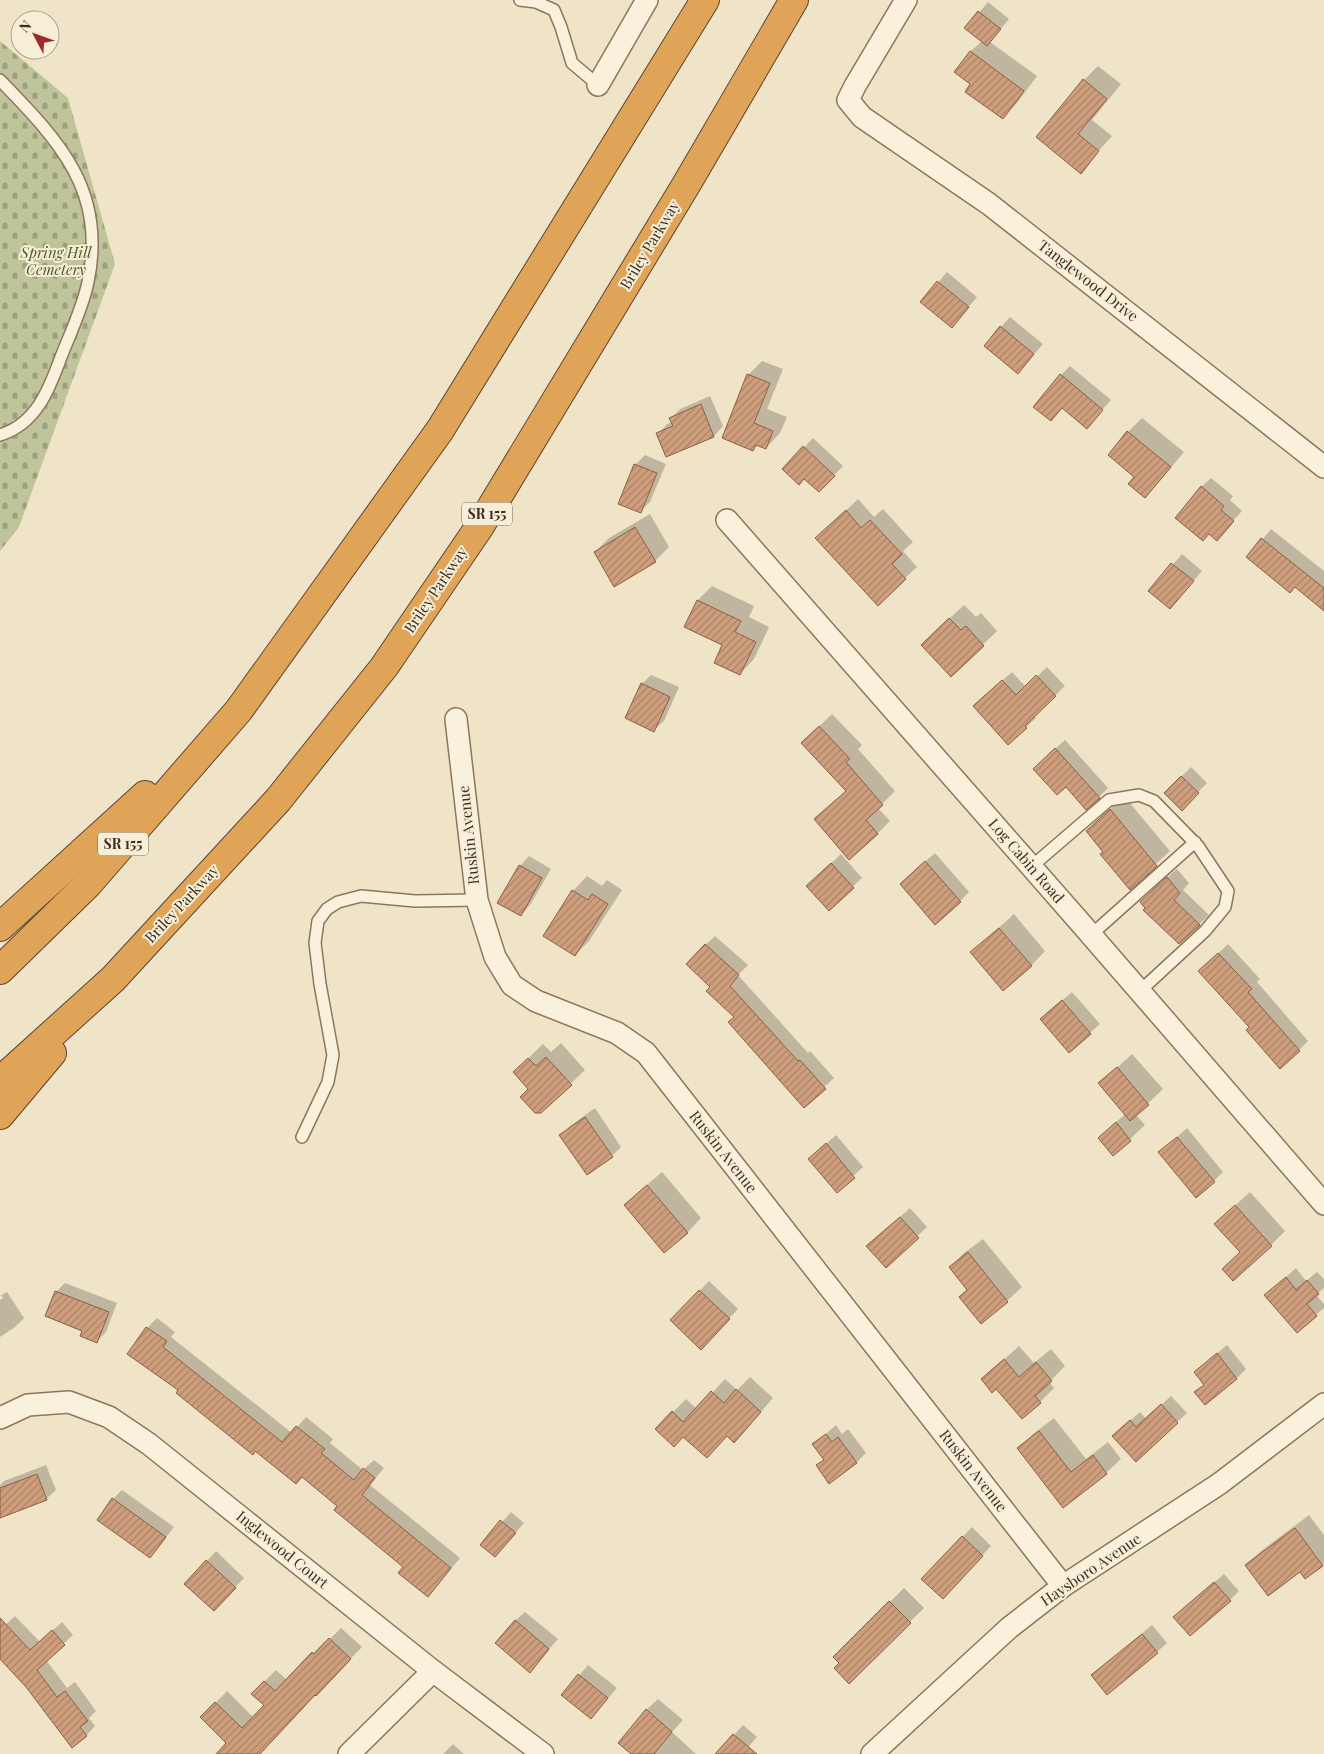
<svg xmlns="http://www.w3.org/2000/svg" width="1324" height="1754" font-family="'Playfair Display',serif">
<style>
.cemetery{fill:url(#cemetery-stones)}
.shadow{fill:#0003}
.building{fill:url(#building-hatch);stroke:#8d5f41}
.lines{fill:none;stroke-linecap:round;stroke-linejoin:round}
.lane-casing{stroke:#8d765c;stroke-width:14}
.street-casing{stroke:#8d765c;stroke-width:24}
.highway-casing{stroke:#5b4430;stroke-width:30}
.lane{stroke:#faf1dc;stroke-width:11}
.street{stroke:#faf1dc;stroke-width:21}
.highway{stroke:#e0a458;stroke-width:28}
.labels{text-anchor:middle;stroke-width:4;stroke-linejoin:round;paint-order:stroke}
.shield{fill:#f7eed8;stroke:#756857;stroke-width:1}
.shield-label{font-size:14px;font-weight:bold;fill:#3d2e20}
.street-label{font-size:15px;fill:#3d2e20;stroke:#f7eed8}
.park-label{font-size:15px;font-style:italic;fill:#4d5a26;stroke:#f7eed8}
</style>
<defs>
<pattern id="cemetery-stones" width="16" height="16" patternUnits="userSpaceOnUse" patternTransform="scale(1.25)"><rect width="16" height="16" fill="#bfc49a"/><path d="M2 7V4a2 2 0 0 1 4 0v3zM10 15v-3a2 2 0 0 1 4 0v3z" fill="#9ca07d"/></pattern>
<pattern id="building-hatch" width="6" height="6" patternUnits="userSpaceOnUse" patternTransform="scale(1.25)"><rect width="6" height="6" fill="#cf9f7d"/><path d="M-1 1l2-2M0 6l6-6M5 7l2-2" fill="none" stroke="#a98266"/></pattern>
</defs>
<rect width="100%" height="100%" fill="#f0e4c8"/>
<polygon class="cemetery" points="0,41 68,98 115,264 19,527 0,551"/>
<g class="shadow">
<polygon points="988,2 1009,19 990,42 1037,76 1017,103 1002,118 972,83 970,52 982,41 966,28"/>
<polygon points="1098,66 1121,84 1092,120 1112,136 1080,172 1038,137 1084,80"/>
<polygon points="947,272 977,297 952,326 922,302"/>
<polygon points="1010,317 1043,344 1018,373 1001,327"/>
<polygon points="762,361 783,369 767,409 787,417 780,433 766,448 758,444 753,449 748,375"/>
<polygon points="1070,366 1111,400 1087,427 1061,375"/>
<polygon points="710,396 723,426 714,436 667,456 658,434 667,424 672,422 671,418 680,409"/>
<polygon points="1142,418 1184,452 1159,482 1145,497 1136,476 1128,432"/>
<polygon points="813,438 843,466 819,491 805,477 784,469"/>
<polygon points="645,455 666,464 650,502 640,511 620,503 636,464"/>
<polygon points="1211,478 1233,496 1230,500 1242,511 1217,539 1201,487"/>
<polygon points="858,499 874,517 883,509 913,542 903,551 917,567 905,578 829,527"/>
<polygon points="650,514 669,547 655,561 595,552 609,538"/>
<polygon points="1271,529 1324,571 1324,609 1295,586 1248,557"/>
<polygon points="1182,554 1202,571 1179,598 1150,591"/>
<polygon points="712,586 754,606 749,617 769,627 754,659 740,674 724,645 686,626 698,600"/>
<polygon points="964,605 976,617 981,613 997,631 951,676 936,631"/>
<polygon points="1047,667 1065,686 1034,716 1036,718 1008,744 984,697 1012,672 1026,687"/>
<polygon points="651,675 679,687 664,721 654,730 642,684"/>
<polygon points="832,714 862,745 858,749 895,791 878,808 890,821 877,834 828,807 847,791 802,743"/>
<polygon points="1065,740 1108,788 1099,797 1066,786 1044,759"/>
<polygon points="1191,767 1207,783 1182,809 1165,793"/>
<polygon points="1124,796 1170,851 1130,888 1105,851 1102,817"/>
<polygon points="935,853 969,892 960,901 911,874"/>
<polygon points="841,854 862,878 829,909 817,877"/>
<polygon points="529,856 551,869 530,905 521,915 520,866"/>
<polygon points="1177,869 1189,883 1183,890 1209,915 1179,943 1151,892"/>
<polygon points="587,876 602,886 607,880 622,890 589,941 575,955 573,891"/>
<polygon points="1014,914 1045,951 1031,966 972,952"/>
<polygon points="715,936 748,965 738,975 808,1053 810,1051 834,1078 804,1106 712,987 705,945"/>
<polygon points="1228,944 1260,979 1257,982 1308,1041 1299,1050 1251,1027 1209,962"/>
<polygon points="1072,992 1100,1024 1069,1051 1051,1010"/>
<polygon points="561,1043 585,1070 541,1112 530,1089 514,1072 543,1044 551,1052"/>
<polygon points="1132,1054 1163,1089 1136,1115 1145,1125 1113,1155 1099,1138 1126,1113 1100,1083"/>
<polygon points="595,1108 621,1147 612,1156 561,1135 570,1126"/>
<polygon points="1187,1128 1223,1172 1214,1181 1159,1153"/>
<polygon points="836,1135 863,1167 837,1191 819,1150"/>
<polygon points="662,1172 701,1218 687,1233 640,1191"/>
<polygon points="1250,1192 1285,1231 1271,1245 1241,1252 1230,1210"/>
<polygon points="910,1208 927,1227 886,1266 877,1237"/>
<polygon points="983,1239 1022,1287 1007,1301 968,1289 950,1267 964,1253"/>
<polygon points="1296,1268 1306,1281 1317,1272 1324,1279 1324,1288 1316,1295 1324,1304 1324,1308 1316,1315 1266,1295"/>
<polygon points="709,1281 738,1309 710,1339 672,1320"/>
<polygon points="65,1283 117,1303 106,1332 97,1341 84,1330 56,1292"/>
<polygon points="7,1292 24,1318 15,1327 0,1337 0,1300 3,1298 2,1296 0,1296"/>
<polygon points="157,1318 175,1332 171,1337 292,1433 306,1417 333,1439 330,1443 363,1470 374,1460 384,1468 370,1485 460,1558 437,1586 428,1595 405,1567 339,1506 302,1476 129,1354 147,1328"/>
<polygon points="1227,1345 1246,1369 1237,1378 1196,1392 1205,1384 1195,1372"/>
<polygon points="1019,1346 1034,1363 1051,1349 1065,1366 1049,1382 1054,1388 1040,1402 997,1387 982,1379"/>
<polygon points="750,1377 773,1398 747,1428 727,1435 707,1457 673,1412 686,1399 697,1409 725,1379 737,1390"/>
<polygon points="1171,1396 1187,1413 1136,1460 1123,1427 1140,1412 1146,1419"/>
<polygon points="1054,1418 1086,1459 1108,1442 1121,1459 1106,1473 1063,1506 1019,1448 1033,1434"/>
<polygon points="836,1425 842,1434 848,1429 866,1453 856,1463 818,1466 824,1459 814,1444"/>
<polygon points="46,1465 56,1490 46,1499 0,1506 0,1485 4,1481"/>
<polygon points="122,1490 174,1527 159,1547 150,1556 113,1499"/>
<polygon points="511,1512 524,1523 495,1556 482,1545"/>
<polygon points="1309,1515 1324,1535 1324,1563 1322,1565 1300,1570 1246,1565 1261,1551"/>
<polygon points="972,1527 991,1546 952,1588 923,1579"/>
<polygon points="216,1551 244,1578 223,1600 207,1561"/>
<polygon points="1224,1574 1239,1591 1230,1600 1184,1608"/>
<polygon points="904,1588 924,1608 849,1682 841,1662 835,1657"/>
<polygon points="525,1612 558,1639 530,1671 515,1621"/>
<polygon points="15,1616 40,1642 62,1622 73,1635 46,1660 67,1688 75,1682 96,1711 89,1718 95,1726 86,1736 27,1686 0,1658 0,1630"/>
<polygon points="1152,1625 1167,1643 1157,1652 1093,1675"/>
<polygon points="341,1628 362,1647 316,1694 253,1754 218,1754 228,1743 202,1717 227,1691 254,1718 266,1705 264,1682 276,1670 287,1680 324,1642 326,1643"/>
<polygon points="588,1665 617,1688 591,1718 563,1695"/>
<polygon points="658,1699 683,1720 672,1732 696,1754 633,1754 646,1710"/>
<polygon points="743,1725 757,1737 742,1754 721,1754 719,1752"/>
<polygon points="453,1744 464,1754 443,1754"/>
</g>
<g class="building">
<polygon points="978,11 1001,29 987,46 964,28"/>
<polygon points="970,51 1024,91 1003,119 965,92 970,84 954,72"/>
<polygon points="1083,79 1107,99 1078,134 1099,151 1081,174 1036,137"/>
<polygon points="937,281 969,307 952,328 920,302"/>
<polygon points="1000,326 1034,354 1018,374 984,346"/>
<polygon points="747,374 770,383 754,423 773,431 766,449 756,445 753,451 722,438"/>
<polygon points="1060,374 1103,410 1087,429 1062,408 1051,421 1033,407"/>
<polygon points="701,404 714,437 666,457 656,433 673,426 669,418"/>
<polygon points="1127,431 1171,467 1145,498 1128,484 1134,477 1108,455"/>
<polygon points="803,446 835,476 819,492 804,479 799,485 782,469"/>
<polygon points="634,464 657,473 641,513 618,504"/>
<polygon points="1201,486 1224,506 1221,510 1234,521 1217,541 1209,534 1203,541 1175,518"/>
<polygon points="846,510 861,528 870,520 902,554 892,564 906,579 878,606 815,538"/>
<polygon points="635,527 656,562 614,587 594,552"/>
<polygon points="1261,538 1324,588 1324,611 1295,587 1290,593 1246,557"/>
<polygon points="1171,563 1194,581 1170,609 1148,591"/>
<polygon points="697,600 741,621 735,632 756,642 740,675 714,663 722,645 684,627"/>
<polygon points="949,618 961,630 966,626 984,646 951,677 921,645"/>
<polygon points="1036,675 1056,696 1025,726 1027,728 1008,745 973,706 1002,680 1016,695"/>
<polygon points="641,683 670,697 654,732 625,718"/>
<polygon points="819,726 850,759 846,762 883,805 866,820 878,834 849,860 814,819 846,791 801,743"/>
<polygon points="1055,748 1100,798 1086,810 1066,787 1057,795 1033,769"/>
<polygon points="1181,776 1199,793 1182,811 1164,793"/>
<polygon points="1110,809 1157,866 1130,890 1100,854 1103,852 1086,831"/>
<polygon points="925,861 961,902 935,925 900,884"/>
<polygon points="831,863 854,888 829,911 806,886"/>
<polygon points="519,865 542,878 521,916 497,903"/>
<polygon points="1167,877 1180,893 1174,900 1200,925 1179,944 1143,910 1145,908 1140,902"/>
<polygon points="572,890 588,900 592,894 608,904 575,956 543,936"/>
<polygon points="999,928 1032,966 1003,991 970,952"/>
<polygon points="705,944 739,975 730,986 798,1061 800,1060 826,1089 804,1108 728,1022 734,1017 706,991 710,987 686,964"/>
<polygon points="1218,953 1252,989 1248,992 1300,1051 1280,1069 1246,1030 1249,1027 1198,971"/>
<polygon points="1062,1000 1091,1034 1069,1053 1040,1019"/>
<polygon points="546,1057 572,1085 541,1113 535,1113 520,1097 528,1089 513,1072 528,1058 536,1066"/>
<polygon points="1117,1067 1149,1105 1130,1121 1098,1083"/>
<polygon points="585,1117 613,1157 587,1175 559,1135"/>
<polygon points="1116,1122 1131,1141 1113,1156 1098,1138"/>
<polygon points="1177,1137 1215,1182 1196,1198 1158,1152"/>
<polygon points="826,1143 855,1178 837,1193 808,1159"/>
<polygon points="647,1185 688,1233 664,1253 624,1205"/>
<polygon points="1235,1205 1272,1246 1233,1281 1222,1269 1240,1252 1214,1224"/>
<polygon points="900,1217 919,1238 886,1268 866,1246"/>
<polygon points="968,1252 1008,1302 981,1324 959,1297 967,1290 949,1267"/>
<polygon points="1286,1277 1296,1290 1307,1280 1319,1294 1307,1304 1317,1316 1297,1333 1264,1295"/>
<polygon points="699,1290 730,1319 701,1350 670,1320"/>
<polygon points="55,1291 109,1312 97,1343 80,1336 82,1331 45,1316"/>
<polygon points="146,1327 167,1341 163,1347 282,1442 296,1426 325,1449 321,1453 354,1480 363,1468 375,1478 362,1495 451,1568 428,1597 398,1573 403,1567 334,1510 337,1506 302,1477 296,1484 255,1451 253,1455 176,1393 178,1390 127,1354"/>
<polygon points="1217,1353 1237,1379 1205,1405 1194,1392 1204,1385 1194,1372"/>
<polygon points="1004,1359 1019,1377 1036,1362 1052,1381 1035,1396 1041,1403 1022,1419 996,1389 992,1393 981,1379"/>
<polygon points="736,1389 761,1412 734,1443 727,1436 707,1458 683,1437 674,1447 655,1429 672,1411 683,1422 711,1391 724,1403"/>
<polygon points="1161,1404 1178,1423 1136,1462 1112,1436 1130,1420 1136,1427"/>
<polygon points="1039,1431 1071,1472 1093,1455 1107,1474 1063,1508 1017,1448"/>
<polygon points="826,1434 832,1442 838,1437 857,1463 829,1484 816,1465 824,1460 812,1444"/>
<polygon points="37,1474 47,1500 0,1518 0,1488"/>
<polygon points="112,1498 166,1537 150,1558 97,1520"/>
<polygon points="500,1520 516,1533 495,1557 480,1545"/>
<polygon points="1295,1528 1323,1566 1305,1579 1300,1572 1268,1596 1245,1565"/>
<polygon points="962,1536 983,1556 943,1599 921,1579"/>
<polygon points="206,1560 236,1588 214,1611 184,1584"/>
<polygon points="1214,1582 1231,1601 1190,1636 1173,1617"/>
<polygon points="889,1601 911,1623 849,1684 834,1668 839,1663 833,1657"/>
<polygon points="0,1618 30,1650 52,1630 65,1645 37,1670 57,1697 65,1691 88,1721 80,1727 87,1736 72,1748 26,1687 0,1659"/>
<polygon points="515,1620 549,1649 530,1673 495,1643"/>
<polygon points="1142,1634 1158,1653 1107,1695 1091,1675"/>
<polygon points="329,1638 351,1659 316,1696 315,1695 260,1754 216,1754 226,1743 200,1717 215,1702 242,1728 264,1705 251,1694 264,1681 275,1691 312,1652 314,1654"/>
<polygon points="578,1674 608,1698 591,1719 561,1695"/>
<polygon points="646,1709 672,1732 654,1754 631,1754 618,1743"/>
<polygon points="733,1734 757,1754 715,1754"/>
</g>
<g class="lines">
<g class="lane-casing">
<g id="lane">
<polyline points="520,0 536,2 554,10 561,27 572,63 598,85"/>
<path d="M0 80C59 141 107 190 88 282 83 307 70 334 61 357 49 390 36 424 0 435"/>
<polyline points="1031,867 1109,800 1139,795 1154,801 1198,846 1228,891 1225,907 1205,931 1140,991"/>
<polyline points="1091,935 1195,842"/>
<polyline points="302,1137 328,1082 333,1055 320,984 315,943 318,921 327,909 338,902 361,896 415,901 477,900"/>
</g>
</g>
<g class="street-casing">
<g id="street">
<polyline points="906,0 855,86 848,100 862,117 989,204 1324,467"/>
<polyline points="598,85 647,0"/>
<polyline points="727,520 1078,920 1324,1204"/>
<polyline points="456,719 477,900 495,957 512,985 536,1001 617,1033 646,1053 1063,1586"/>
<polyline points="0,1418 28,1405 69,1402 109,1417 149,1444 433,1671 543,1754"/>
<polyline points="349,1754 433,1671"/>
<polyline points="872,1754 1009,1628 1063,1586 1219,1484 1324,1404"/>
</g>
</g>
<g class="highway-casing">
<g id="highway">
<polyline points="0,927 145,795"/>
<polyline points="0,970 88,884 239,710 440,430 705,0"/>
<polyline points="0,1081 113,979 278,800 384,667 480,526 686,185 794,0"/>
<polyline points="0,1115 52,1053"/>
</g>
</g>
<use href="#lane" class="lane"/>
<use href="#street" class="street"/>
<use href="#highway" class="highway"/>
</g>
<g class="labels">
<g class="shield">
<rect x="462" y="502.5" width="50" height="23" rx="4"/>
<rect x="98" y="832.5" width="50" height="23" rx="4"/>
</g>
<g class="shield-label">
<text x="487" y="519">SR 155</text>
<text x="123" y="849">SR 155</text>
</g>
<g class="street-label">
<text transform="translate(650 245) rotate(-59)" y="5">Briley Parkway</text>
<text transform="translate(1088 281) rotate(38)" y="5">Tanglewood Drive</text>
<text transform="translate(436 590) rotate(-56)" y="5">Briley Parkway</text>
<text transform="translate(469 835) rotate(-96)" y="5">Ruskin Avenue</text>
<text transform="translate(1026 861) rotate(49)" y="5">Log Cabin Road</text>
<text transform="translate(182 904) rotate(-47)" y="5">Briley Parkway</text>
<text transform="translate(723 1152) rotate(52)" y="5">Ruskin Avenue</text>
<text transform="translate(973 1471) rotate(52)" y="5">Ruskin Avenue</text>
<text transform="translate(282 1550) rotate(39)" y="5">Inglewood Court</text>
<text transform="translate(1091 1570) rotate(-34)" y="5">Haysboro Avenue</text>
</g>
<g class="park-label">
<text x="56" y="258">Spring Hill<tspan x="56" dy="17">Cemetery</tspan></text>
</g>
</g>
<g transform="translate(35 35) rotate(311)"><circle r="24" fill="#f7eed8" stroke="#ada18e"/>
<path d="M0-4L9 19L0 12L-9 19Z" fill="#9e2a2b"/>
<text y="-8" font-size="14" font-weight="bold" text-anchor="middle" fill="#3d2e20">N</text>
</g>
</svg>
